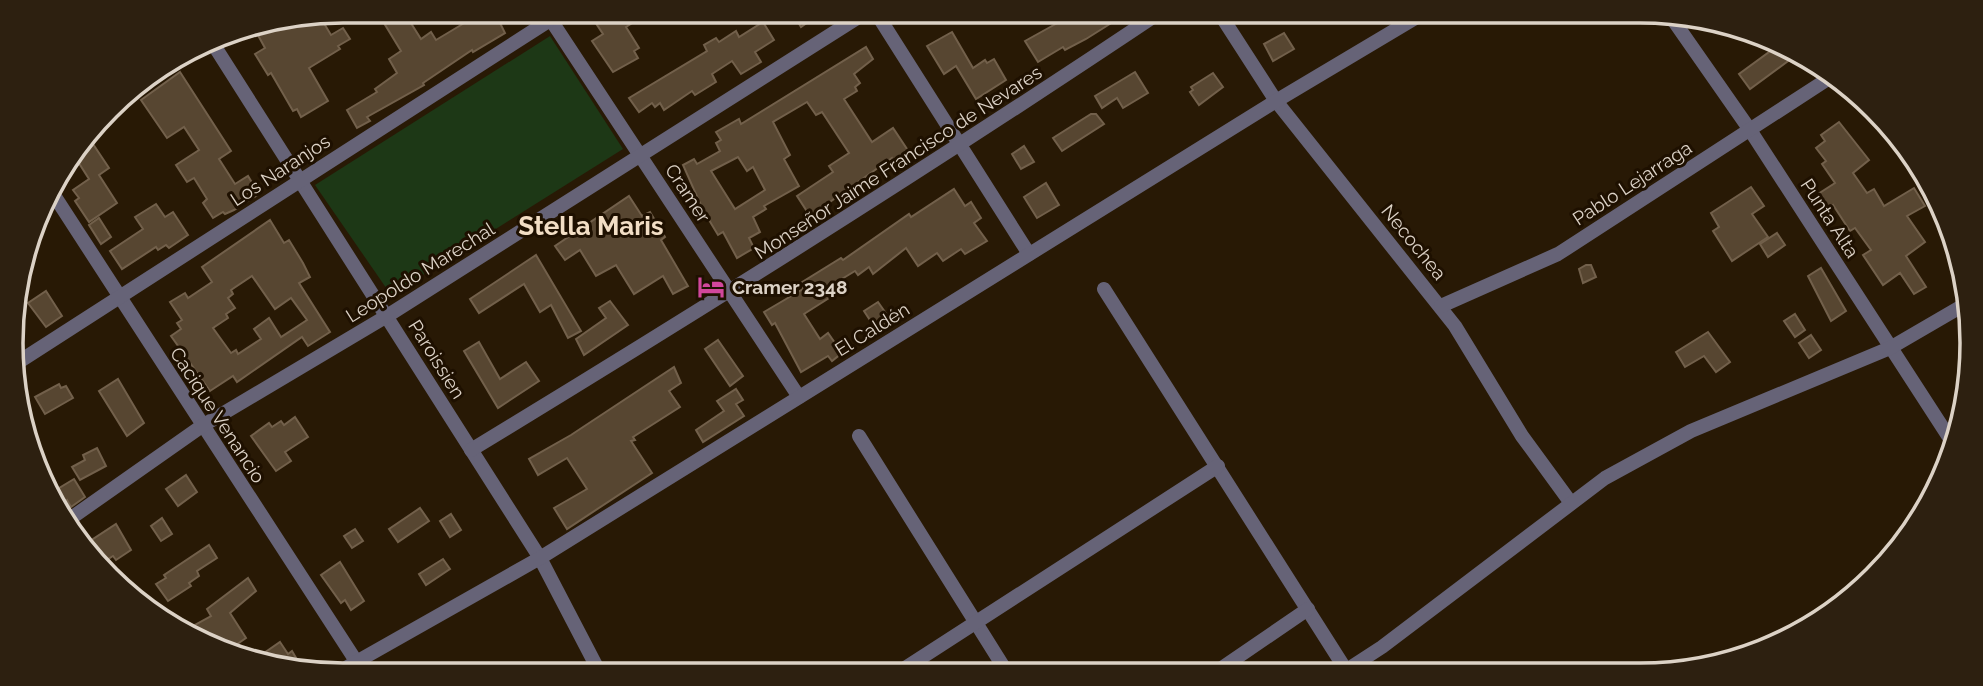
<svg xmlns="http://www.w3.org/2000/svg" width="1983" height="686" font-family="Raleway,sans-serif">
	<style>
		.green { fill: #1d3816 }
		.building { fill: #574631; stroke: #72604b; stroke-width: 2; fill-rule: evenodd }
		.lines { fill: none; stroke-linecap: round; stroke-linejoin: round }
		.street { stroke: #666377; stroke-width: 14 }
		.labels { text-anchor: middle; dominant-baseline: central; stroke-width: 6; stroke-linejoin: round; paint-order: stroke }
		.street-label { font-size: 19px; fill: #dcd2c6; stroke: #1e1000 }
		.poi-label { font-size: 19px; font-weight: bold; fill: #dcd2c6; stroke: #1e1000; text-anchor: start }
		.district-label { font-size: 26px; font-weight: bold; fill: #f2dec5; stroke: #1e1000 }
		.rim { fill: none; stroke: #dcd2c6; stroke-width: 3.5 }
	</style>
	<rect width="100%" height="100%" fill="#281905"/>
	<!-- green -->
	<polygon class="green" points="550,36 623,149 391,295 315,185"/>
	<!-- building -->
	<g class="building">
		<polygon points="472,10 519,10 500,23 505,33 473,52 472,50 423,83 424,85 367,117 370,121 357,128 347,110 377,92 375,89 397,73 389,59 401,51 384,23 404,12 421,39 431,32 436,40 476,16"/>
		<polygon points="587,10 653,10 626,27 639,48 634,51 638,58 613,72 592,41 603,34"/>
		<polygon points="801,10 825,10 801,27 794,15"/>
		<polygon points="1081,10 1132,10 1086,39 1065,50 1063,47 1038,62 1025,41"/>
		<polygon points="319,15 331,35 343,28 350,39 338,46 340,49 309,68 328,101 301,117 297,109 293,111 271,73 268,75 255,54 265,48 254,28"/>
		<polygon points="763,22 774,40 755,52 761,62 741,74 732,61 712,74 716,82 695,95 692,91 664,110 660,103 655,107 652,103 639,112 629,98 707,51 704,45 716,38 719,42 736,31 739,37"/>
		<polygon points="952,32 973,68 985,60 987,63 994,59 1006,80 976,99 956,66 944,74 927,46"/>
		<polygon points="1284,33 1294,49 1273,61 1264,44"/>
		<path d="M866 47 873 59 854 74 860 83 855 87 857 91 844 99 872 142 893 128 909 152 894 162 892 158 810 216 797 196 833 172 829 166 849 153 822 112 816 115 807 102 773 122 790 155 784 159 799 186 764 206 766 209 753 217 760 232 749 238 754 248 737 258 723 232 718 235 703 210 683 165 694 159 697 164 720 151 716 143 721 140 716 132 739 119 741 124ZM738 157 747 171 753 167 765 190 735 209 711 171Z"/>
		<polygon points="1776,47 1795,56 1750,89 1739,74"/>
		<polygon points="180,72 231,151 219,159 235,184 248,176 259,194 234,210 225,214 223,212 213,218 203,203 207,199 194,178 187,182 176,165 199,150 184,127 167,138 141,100"/>
		<polygon points="1135,72 1148,93 1123,108 1117,98 1102,108 1095,96"/>
		<polygon points="1213,73 1223,87 1199,105 1190,92 1193,90 1191,87"/>
		<polygon points="1091,114 1096,114 1104,124 1062,151 1053,138"/>
		<polygon points="1839,122 1869,160 1853,173 1867,193 1874,189 1884,206 1914,188 1925,206 1907,216 1925,242 1906,256 1926,287 1914,294 1900,273 1883,285 1863,255 1871,250 1855,228 1850,231 1833,205 1828,209 1818,194 1835,183 1822,164 1826,161 1816,148 1825,141 1821,135"/>
		<polygon points="89,138 109,168 99,175 117,203 89,222 75,201 79,198 73,190 89,179 75,157"/>
		<polygon points="1024,146 1034,162 1021,169 1012,154"/>
		<polygon points="1046,183 1059,205 1037,218 1024,197"/>
		<polygon points="1751,187 1764,206 1752,214 1768,237 1732,261 1713,231 1719,227 1711,213"/>
		<polygon points="954,189 965,206 971,202 981,218 974,223 987,241 965,254 961,249 943,261 937,253 918,266 906,248 873,274 869,267 858,275 855,271 832,285 837,293 804,314 820,339 828,333 842,353 832,361 828,356 801,372 775,323 772,325 764,312 803,289 799,284 841,258 843,260 909,214 911,217"/>
		<polygon points="629,196 642,216 650,212 665,237 661,240 688,286 673,294 663,276 634,294 616,265 596,276 580,250 565,260 555,246"/>
		<polygon points="156,204 165,217 173,212 188,235 169,248 166,245 158,250 156,247 122,269 110,251 143,229 135,217"/>
		<polygon points="99,218 111,237 101,244 89,225"/>
		<path d="M270 220 284 243 289 240 303 263 310 277 299 283 330 332 308 346 302 337 237 382 233 376 210 391 171 336 181 329 177 323 182 320 170 302 185 293 188 298 212 282 202 267ZM252 276 275 309 291 298 307 320 281 337 269 318 254 329 261 339 238 354 236 350 231 353 213 328 228 318 226 314 235 308 228 298 233 294 231 290Z"/>
		<polygon points="1777,233 1785,245 1768,257 1760,244"/>
		<polygon points="536,255 581,331 568,338 551,305 540,312 524,284 479,313 470,299"/>
		<polygon points="1586,265 1591,265 1596,277 1583,283 1579,269"/>
		<polygon points="1821,268 1846,311 1831,321 1808,276"/>
		<polygon points="46,291 62,316 46,327 28,303"/>
		<polygon points="610,301 628,325 584,355 576,339 606,318 599,308"/>
		<polygon points="878,302 892,322 877,331 864,311"/>
		<polygon points="1795,314 1805,330 1795,337 1784,321"/>
		<polygon points="1708,332 1730,362 1716,372 1704,356 1685,367 1676,352"/>
		<polygon points="1811,335 1821,350 1809,358 1799,343"/>
		<polygon points="718,340 743,376 730,386 705,349"/>
		<polygon points="479,342 500,379 526,362 539,381 498,408 464,351"/>
		<polygon points="674,367 681,383 669,391 680,407 633,437 635,440 631,441 652,473 567,529 554,508 587,489 567,458 538,475 529,459 571,435"/>
		<polygon points="118,379 144,423 127,436 99,391"/>
		<polygon points="59,384 61,388 66,386 73,398 45,414 35,397"/>
		<polygon points="736,389 743,400 736,404 744,416 703,442 696,430 724,411 717,401"/>
		<polygon points="295,417 308,437 285,452 291,461 276,471 251,436 269,423 272,427 281,421 284,425"/>
		<polygon points="97,448 106,466 80,480 72,467 85,460 83,455"/>
		<polygon points="186,475 197,492 178,506 166,489"/>
		<polygon points="74,479 85,497 71,507 67,500 57,506 51,493"/>
		<polygon points="420,508 429,521 398,542 389,529"/>
		<polygon points="451,514 461,530 450,537 440,521"/>
		<polygon points="162,518 172,534 161,541 151,526"/>
		<polygon points="116,524 131,550 116,560 113,556 102,563 84,545"/>
		<polygon points="355,529 363,541 352,548 344,536"/>
		<polygon points="209,545 217,558 197,571 199,576 189,583 191,586 168,601 156,584 166,578 164,575"/>
		<polygon points="443,559 450,569 426,585 419,574"/>
		<polygon points="340,562 364,601 351,610 345,600 341,603 321,575"/>
		<polygon points="248,578 256,591 230,613 246,638 227,651 217,646 208,633 199,638 184,631 211,616 207,609"/>
		<polygon points="280,642 288,654 292,651 299,663 296,665 299,670 251,662"/>
	</g>
	<g class="lines">
		<!-- street -->
		<g class="street">
			<polyline points="545,11 799,397"/>
			<polyline points="875,11 1029,254"/>
			<polyline points="1218,11 1276,101 1455,326 1522,436 1571,503"/>
			<polyline points="1669,14 1750,130 1954,445"/>
			<polyline points="210,39 540,558 601,675"/>
			<polyline points="50,189 356,661"/>
			<polyline points="1104,289 1346,670"/>
			<polyline points="1441,306 1558,254 1834,75"/>
			<polyline points="17,363 564,11"/>
			<polyline points="859,436 1008,674"/>
			<path d="M471 450C705 308 935 163 1162 11"/>
			<polyline points="64,523 202,426 387,316 868,11"/>
			<polyline points="1342,673 1382,647 1605,478 1691,431 1890,348 1969,302"/>
			<polyline points="335,674 540,558 1276,101 1427,11"/>
			<polyline points="896,674 1218,466"/>
			<polyline points="1213,674 1308,609"/>
		</g>
	</g>
	<!-- icons -->
	<defs>
		<g id="hotel-bare" transform="scale(2.1)"><path d="M-6-4.5h1.5V1H6V5H4.5V3h-9V5H-6ZM-4 0a1.8 1.8 0 1 1 3.6 0ZM.5 0V-2.5h3Q6-2.5 6 0Z" fill="#d1479c" stroke="#1e1000" stroke-width="2.5" paint-order="stroke"/></g>
	</defs>
	<g fill-rule="evenodd">
		<use href="#hotel-bare" x="711" y="287"/>
	</g>
	<g class="labels">
		<!-- street labels -->
		<g class="street-label">
			<text transform="translate(898 162) rotate(-33)">Monseñor Jaime Francisco de Nevares</text>
			<text transform="translate(280 170) rotate(-33)">Los Naranjos</text>
			<text transform="translate(1632 183) rotate(-33)">Pablo Lejarraga</text>
			<text transform="translate(688 193) rotate(57)">Cramer</text>
			<text transform="translate(1830 218) rotate(57)">Punta Alta</text>
			<text transform="translate(1414 242) rotate(51)">Necochea</text>
			<text transform="translate(420 272) rotate(-32)">Leopoldo Marechal</text>
			<text transform="translate(872 329) rotate(-32)">El Caldén</text>
			<text transform="translate(437 359) rotate(58)">Paroissien</text>
			<text transform="translate(218 415) rotate(57)">Cacique Venancio</text>
		</g>
		<!-- poi labels -->
		<g class="poi-label">
			<text x="732" y="287">Cramer 2348</text>
		</g>
		<!-- district labels -->
		<g class="district-label">
			<text x="591" y="226">Stella Maris</text>
		</g>
	</g>
	<!-- crop -->
	<path d="M0 0H1983V686H0ZM343 23H1640A320 320 0 0 1 1960 343V343A320 320 0 0 1 1640 663H343A320 320 0 0 1 23 343V343A320 320 0 0 1 343 23Z" fill="#2d2010" fill-rule="evenodd"/>
	<path class="rim" d="M343 23H1640A320 320 0 0 1 1960 343V343A320 320 0 0 1 1640 663H343A320 320 0 0 1 23 343V343A320 320 0 0 1 343 23Z"/>
</svg>
